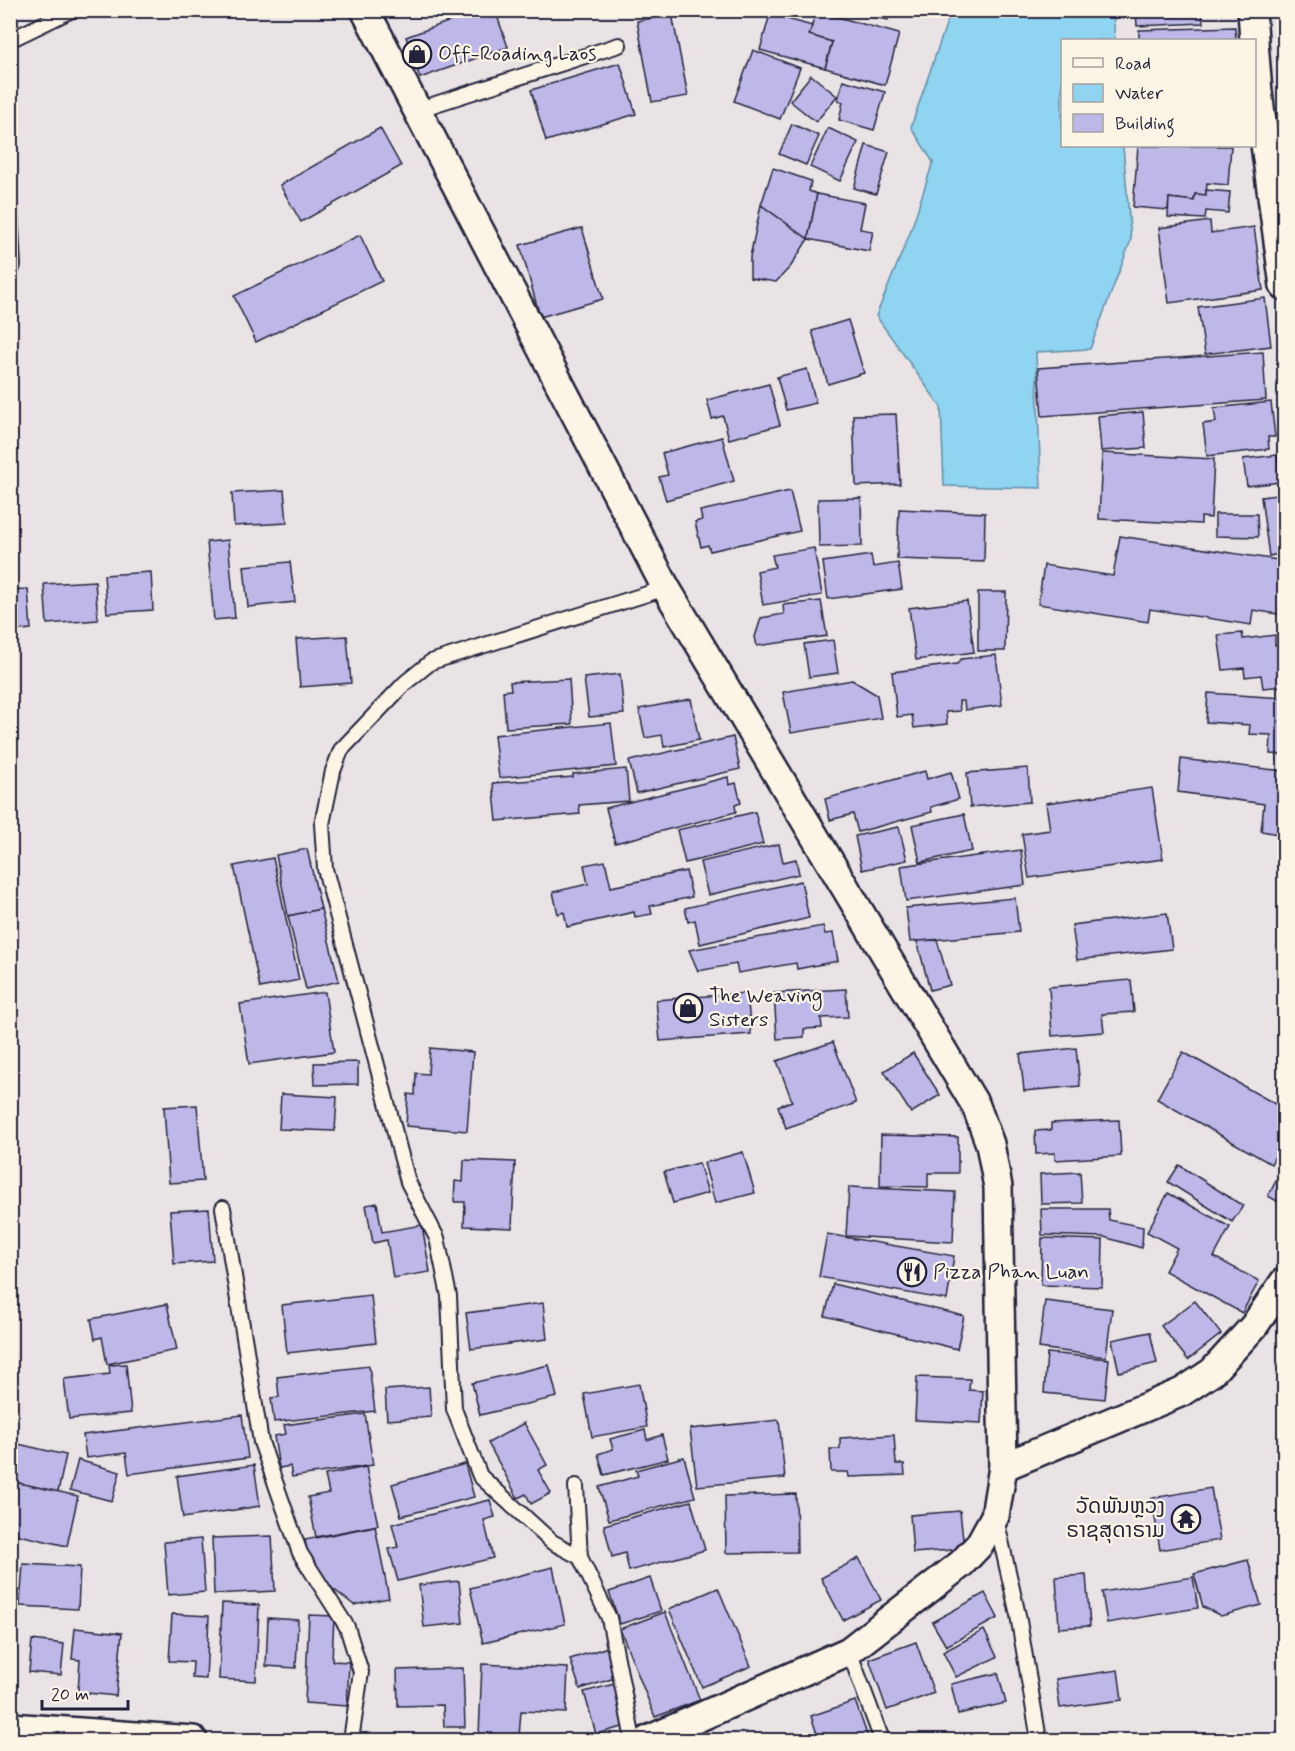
<svg xmlns="http://www.w3.org/2000/svg" width="1295" height="1751" font-family="Mynerve,'Noto Sans Lao',sans-serif">
	<style>
		.water { fill: #8fd4f0; stroke: #638da8; stroke-width: 1.5 }
		.building { fill: #beb8e9; stroke: #22223b; stroke-width: 1.5 }
		.lines { fill: none; stroke-linecap: round; stroke-linejoin: round }
		.lane-casing { stroke: #22223b; stroke-width: 18 }
		.street-casing { stroke: #22223b; stroke-width: 32 }
		.lane { stroke: #fcf5e5; stroke-width: 14 }
		.street { stroke: #fcf5e5; stroke-width: 27 }
		.labels { text-anchor: middle; dominant-baseline: central; stroke-width: 4.5; stroke-linejoin: round; paint-order: stroke }
		.poi-label { font-size: 21px; fill: #22223b; stroke: #fcf5e5; text-anchor: start }
	</style>
	<rect width="100%" height="100%" fill="#e9e3e6"/>
	<filter id="ink" filterUnits="userSpaceOnUse"><feTurbulence type="fractalNoise" baseFrequency=".0167" numOctaves="2"/><feDisplacementMap in="SourceGraphic" scale="12" xChannelSelector="R" yChannelSelector="G"/><feConvolveMatrix kernelMatrix="1 2 1 2 8 2 1 2 1" color-interpolation-filters="sRGB"/></filter>
	<g filter="url(#ink)">
		<!-- water -->
		<polygon class="water" points="951,10 1113,11 1115,40 1062,40 1062,146 1123,146 1131,240 1090,349 1036,352 1041,488 944,486 941,407 876,316 910,233 933,162 911,127"/>
		<!-- building -->
		<g class="building">
			<polygon points="481,10 495,10 508,47 420,78 406,37"/>
			<polygon points="510,10 529,10 512,16"/>
			<polygon points="834,10 890,10 888,20"/>
			<polygon points="1136,10 1202,10 1203,23 1137,26"/>
			<polygon points="816,11 899,34 885,85 825,68 832,42 809,35"/>
			<polygon points="672,14 688,96 652,102 637,21"/>
			<polygon points="770,14 812,26 809,35 832,42 825,68 760,50"/>
			<polygon points="1235,27 1236,40 1139,40 1139,30"/>
			<polygon points="753,50 800,68 780,119 734,101"/>
			<polygon points="620,63 636,114 546,141 531,90"/>
			<polygon points="811,75 837,96 816,122 790,101"/>
			<polygon points="843,80 885,92 874,130 839,120 843,102 838,100"/>
			<polygon points="792,124 819,136 806,165 779,154"/>
			<polygon points="380,128 401,166 301,222 280,185"/>
			<polygon points="828,128 858,142 840,181 810,167"/>
			<polygon points="866,145 889,152 876,194 854,188"/>
			<polygon points="1138,146 1231,146 1228,185 1207,183 1206,195 1195,194 1194,201 1169,198 1168,210 1133,207"/>
			<polygon points="773,168 811,181 809,191 817,194 808,239 761,205"/>
			<polygon points="1206,190 1230,192 1228,213 1206,211 1205,219 1168,217 1169,198 1194,201 1195,194 1206,195"/>
			<polygon points="817,194 865,203 860,229 873,231 869,251 808,239"/>
			<polygon points="761,205 808,239 791,266 776,282 750,278 750,257"/>
			<polygon points="1210,221 1211,233 1254,227 1263,290 1169,303 1159,228"/>
			<polygon points="582,228 603,299 540,317 520,245"/>
			<polygon points="360,235 382,281 256,342 234,296"/>
			<polygon points="1265,298 1271,346 1205,354 1198,307"/>
			<polygon points="848,320 864,373 828,384 812,331"/>
			<polygon points="1263,352 1266,400 1042,416 1038,368"/>
			<polygon points="807,369 816,403 786,410 777,377"/>
			<polygon points="769,384 780,425 729,439 723,416 712,419 707,400"/>
			<polygon points="1271,402 1275,437 1268,437 1269,449 1207,456 1203,424 1216,422 1214,408"/>
			<polygon points="1143,412 1146,448 1101,451 1098,416"/>
			<polygon points="896,414 900,484 856,486 853,415"/>
			<polygon points="722,437 734,481 666,500 659,477 668,475 662,453"/>
			<polygon points="1102,453 1214,459 1211,518 1201,517 1201,524 1099,519"/>
			<polygon points="1277,455 1280,482 1247,486 1243,459"/>
			<polygon points="284,490 287,523 234,526 232,493"/>
			<polygon points="790,491 800,531 710,551 708,545 701,547 695,522 702,520 700,511"/>
			<polygon points="1284,494 1284,553 1269,556 1261,497"/>
			<polygon points="861,498 862,546 819,547 818,499"/>
			<polygon points="899,509 985,513 984,562 897,559"/>
			<polygon points="1215,514 1257,514 1258,537 1215,536"/>
			<polygon points="1120,536 1284,561 1284,615 1253,610 1251,625 1150,609 1148,622 1038,604 1044,565 1113,576"/>
			<polygon points="228,540 235,618 214,620 207,542"/>
			<polygon points="814,548 822,595 763,605 757,571 775,567 772,555"/>
			<polygon points="871,555 873,567 898,563 902,589 828,599 823,562"/>
			<polygon points="290,562 295,602 248,607 244,566"/>
			<polygon points="151,572 153,610 107,613 104,575"/>
			<polygon points="95,581 98,620 47,624 44,584"/>
			<polygon points="28,589 31,629 10,631 10,590"/>
			<polygon points="978,592 1006,592 1005,651 978,651"/>
			<polygon points="821,601 827,636 757,646 755,637 761,618 784,614 783,605"/>
			<polygon points="967,601 974,652 916,660 909,608"/>
			<polygon points="1242,633 1243,639 1275,635 1275,645 1284,644 1284,686 1263,688 1261,675 1245,677 1244,668 1223,670 1218,635"/>
			<polygon points="347,636 351,683 300,687 296,639"/>
			<polygon points="833,640 838,673 809,677 804,644"/>
			<polygon points="996,655 1002,705 965,710 964,701 959,701 960,711 946,712 947,724 914,728 912,715 897,717 892,672 957,664 961,659"/>
			<polygon points="620,674 624,714 589,717 584,678"/>
			<polygon points="569,679 572,724 506,728 503,691 511,690 510,682"/>
			<polygon points="852,680 877,695 881,718 791,733 783,692"/>
			<polygon points="1208,693 1284,698 1284,755 1270,754 1271,735 1249,734 1250,725 1206,722"/>
			<polygon points="691,699 699,740 664,747 662,735 645,738 639,709"/>
			<polygon points="611,723 616,766 499,778 494,735"/>
			<polygon points="733,737 740,769 637,793 629,761"/>
			<polygon points="1181,759 1284,771 1284,835 1261,831 1264,804 1178,792"/>
			<polygon points="1028,768 1030,802 970,807 967,773"/>
			<polygon points="626,769 629,801 579,805 580,814 497,821 493,783 573,777 573,774"/>
			<polygon points="925,771 927,779 951,772 959,799 931,807 932,812 858,832 853,814 830,820 825,799"/>
			<polygon points="728,777 729,785 736,783 741,803 735,805 736,812 615,843 606,808"/>
			<polygon points="1152,788 1163,859 1029,878 1022,834 1050,830 1046,803"/>
			<polygon points="755,812 763,844 685,863 677,830"/>
			<polygon points="964,814 972,851 920,862 912,825"/>
			<polygon points="899,827 907,860 862,870 855,836"/>
			<polygon points="779,844 783,862 796,859 799,874 708,895 700,862"/>
			<polygon points="307,849 321,909 288,916 276,855"/>
			<polygon points="1021,850 1025,885 906,901 901,866"/>
			<polygon points="273,858 299,980 260,988 234,866"/>
			<polygon points="605,861 611,887 686,871 692,897 650,906 652,914 635,917 634,912 567,927 564,912 558,914 553,892 588,884 584,865"/>
			<polygon points="801,881 809,918 700,944 695,920 688,922 685,908"/>
			<polygon points="1015,898 1019,932 910,942 906,908"/>
			<polygon points="321,909 339,981 306,989 288,916"/>
			<polygon points="1167,913 1172,949 1077,960 1072,925"/>
			<polygon points="823,926 825,934 833,933 838,961 797,969 796,963 738,973 736,964 698,971 689,950"/>
			<polygon points="937,940 950,985 930,990 917,941"/>
			<polygon points="1131,980 1134,1012 1102,1014 1104,1032 1052,1036 1049,987"/>
			<polygon points="846,989 848,1017 821,1018 822,1028 804,1029 804,1037 777,1039 774,993"/>
			<polygon points="325,992 334,1052 249,1064 240,1004"/>
			<polygon points="747,993 751,1034 660,1041 656,1000"/>
			<polygon points="833,1042 856,1103 786,1128 778,1106 792,1101 777,1061"/>
			<polygon points="430,1048 473,1052 467,1131 406,1126 408,1094 415,1095 416,1073 428,1074"/>
			<polygon points="1076,1048 1080,1086 1024,1091 1020,1054"/>
			<polygon points="1183,1052 1284,1109 1284,1139 1271,1164 1157,1099"/>
			<polygon points="913,1053 940,1095 911,1113 884,1071"/>
			<polygon points="358,1062 358,1084 315,1085 314,1063"/>
			<polygon points="281,1094 337,1097 335,1131 279,1129"/>
			<polygon points="197,1105 203,1181 169,1183 164,1107"/>
			<polygon points="1119,1120 1121,1156 1055,1160 1055,1153 1036,1154 1035,1131 1051,1130 1051,1123"/>
			<polygon points="881,1135 958,1137 958,1173 928,1173 928,1187 880,1186"/>
			<polygon points="743,1152 755,1193 715,1203 704,1163"/>
			<polygon points="464,1160 515,1162 512,1228 464,1226 465,1202 454,1202 455,1181 463,1182"/>
			<polygon points="699,1163 708,1193 673,1203 664,1172"/>
			<polygon points="1179,1165 1243,1206 1232,1222 1168,1182"/>
			<polygon points="1284,1166 1284,1205 1268,1196"/>
			<polygon points="1080,1172 1082,1203 1041,1204 1040,1174"/>
			<polygon points="849,1187 955,1192 953,1242 846,1236"/>
			<polygon points="1168,1193 1230,1227 1214,1257 1259,1281 1242,1313 1165,1271 1177,1248 1147,1232"/>
			<polygon points="377,1203 382,1232 422,1225 430,1272 393,1278 387,1240 373,1243 366,1205"/>
			<polygon points="209,1209 213,1261 174,1264 170,1211"/>
			<polygon points="1041,1209 1108,1209 1109,1220 1143,1227 1142,1248 1104,1237 1042,1235"/>
			<polygon points="827,1234 954,1256 947,1300 819,1277"/>
			<polygon points="1042,1238 1103,1240 1102,1287 1041,1285"/>
			<polygon points="833,1284 964,1316 957,1349 825,1316"/>
			<polygon points="371,1295 376,1343 287,1353 282,1305"/>
			<polygon points="1045,1301 1112,1309 1106,1357 1039,1348"/>
			<polygon points="1195,1301 1221,1334 1188,1360 1161,1326"/>
			<polygon points="543,1303 547,1339 471,1349 466,1313"/>
			<polygon points="167,1304 177,1350 107,1364 102,1337 95,1339 91,1319"/>
			<polygon points="1150,1332 1157,1363 1119,1372 1112,1340"/>
			<polygon points="1047,1353 1109,1359 1105,1399 1044,1393"/>
			<polygon points="126,1364 131,1413 69,1419 64,1379 110,1374 109,1365"/>
			<polygon points="549,1365 557,1397 480,1415 472,1383"/>
			<polygon points="369,1366 375,1411 274,1422 271,1398 279,1397 277,1377"/>
			<polygon points="917,1377 970,1379 969,1390 983,1391 981,1423 915,1420"/>
			<polygon points="639,1384 647,1427 592,1437 584,1394"/>
			<polygon points="429,1387 431,1417 387,1420 385,1390"/>
			<polygon points="365,1414 373,1465 292,1477 290,1466 279,1468 274,1436 286,1434 284,1425"/>
			<polygon points="242,1415 248,1458 129,1474 126,1453 86,1458 83,1435"/>
			<polygon points="779,1420 785,1478 697,1486 690,1429"/>
			<polygon points="524,1423 547,1465 538,1470 551,1493 531,1504 526,1494 518,1498 488,1443"/>
			<polygon points="645,1430 647,1440 662,1435 668,1459 604,1475 598,1454 613,1449 610,1439"/>
			<polygon points="894,1435 896,1464 904,1464 905,1475 849,1477 848,1472 831,1472 830,1449 840,1449 840,1438"/>
			<polygon points="14,1443 66,1455 58,1492 10,1481 10,1461"/>
			<polygon points="684,1457 695,1497 609,1520 599,1487 638,1476 636,1470"/>
			<polygon points="78,1460 120,1472 112,1501 70,1490"/>
			<polygon points="465,1464 474,1497 401,1516 392,1484"/>
			<polygon points="254,1465 260,1506 183,1518 177,1476"/>
			<polygon points="366,1467 378,1525 316,1537 308,1497 329,1493 325,1475"/>
			<polygon points="10,1481 78,1496 67,1546 10,1533"/>
			<polygon points="1211,1488 1220,1540 1160,1550 1152,1498"/>
			<polygon points="796,1494 797,1552 726,1553 725,1496"/>
			<polygon points="490,1500 495,1517 484,1520 493,1558 398,1581 389,1549 398,1547 392,1524"/>
			<polygon points="691,1501 705,1550 629,1571 625,1553 612,1557 604,1525"/>
			<polygon points="960,1511 964,1549 913,1553 910,1515"/>
			<polygon points="375,1526 389,1598 354,1605 320,1579 309,1562 305,1540"/>
			<polygon points="272,1536 275,1591 214,1594 212,1538"/>
			<polygon points="201,1539 205,1592 168,1595 164,1542"/>
			<polygon points="859,1558 881,1600 843,1620 821,1578"/>
			<polygon points="1248,1560 1261,1605 1221,1616 1203,1607 1194,1574"/>
			<polygon points="23,1564 80,1567 78,1609 20,1606"/>
			<polygon points="553,1567 565,1624 483,1643 470,1588"/>
			<polygon points="1086,1575 1090,1626 1059,1628 1056,1577"/>
			<polygon points="1193,1577 1198,1608 1107,1623 1102,1592"/>
			<polygon points="650,1578 661,1611 620,1624 609,1592"/>
			<polygon points="459,1581 463,1623 424,1627 419,1585"/>
			<polygon points="718,1588 751,1666 702,1687 669,1609"/>
			<polygon points="985,1593 998,1618 946,1646 932,1622"/>
			<polygon points="222,1603 259,1605 256,1681 219,1679"/>
			<polygon points="665,1612 700,1700 655,1717 620,1629"/>
			<polygon points="172,1614 209,1616 206,1679 192,1678 193,1662 169,1661"/>
			<polygon points="309,1615 334,1616 332,1661 349,1662 347,1706 305,1703"/>
			<polygon points="268,1618 298,1620 296,1668 266,1666"/>
			<polygon points="75,1628 122,1633 116,1696 78,1692 80,1660 72,1659"/>
			<polygon points="984,1630 997,1657 956,1677 943,1652"/>
			<polygon points="32,1640 64,1644 61,1675 29,1672"/>
			<polygon points="916,1642 934,1693 887,1710 869,1659"/>
			<polygon points="608,1647 618,1677 580,1689 570,1659"/>
			<polygon points="482,1664 568,1668 566,1713 521,1711 519,1737 479,1735"/>
			<polygon points="463,1668 465,1727 444,1727 443,1705 398,1706 397,1670"/>
			<polygon points="1118,1670 1122,1700 1060,1708 1056,1679"/>
			<polygon points="998,1673 1006,1703 958,1714 951,1684"/>
			<polygon points="618,1683 630,1725 596,1734 584,1692"/>
			<polygon points="855,1701 869,1740 819,1740 811,1716"/>
		</g>
		<g class="lines">
			<!-- lane casing -->
			<g class="lane-casing">
				<g id="lane">
					<polyline points="10,40 72,10"/>
					<polyline points="417,110 619,45"/>
					<polyline points="10,209 13,265 10,274"/>
					<polyline points="223,1208 261,1442 300,1553 347,1627 361,1672 351,1740"/>
					<polyline points="576,1486 580,1557 552,1542 480,1476 454,1409 449,1296 437,1238 408,1182 325,869 322,824 333,771 341,750 405,683 431,662 666,588"/>
					<polyline points="996,1519 1018,1615 1039,1740"/>
					<polyline points="580,1557 609,1618 633,1740"/>
					<polyline points="849,1651 882,1740"/>
				</g>
			</g>
			<!-- street casing -->
			<g class="street-casing">
				<g id="street">
					<polyline points="365,10 666,588 976,1106 990,1144 998,1187 1003,1467 995,1516 979,1545 961,1564 849,1651 648,1740"/>
					<polyline points="1252,10 1254,40"/>
					<polyline points="1254,42 1258,92 1284,286"/>
					<polyline points="1003,1467 1182,1392 1212,1372 1254,1326 1284,1282"/>
					<polyline points="10,1727 193,1740"/>
				</g>
			</g>
			<!-- lane -->
			<use href="#lane" class="lane"/>
			<!-- street -->
			<use href="#street" class="street"/>
		</g>
	</g>
	<!-- icons -->
	<defs>
		<g id="shop-ring" transform="scale(1.5)"><circle r="9.5" fill="#fcf5e5" stroke="#22223b" stroke-width="1.5"/><path d="M-5-2.5h2.3a2.7 3.5 0 0 1 5.4 0H5L5.5 6h-11ZM-1.5-2.5h3a1.5 2.3 0 0 0-3 0Z" fill="#22223b"/></g>
		<g id="restaurant-ring" transform="scale(1.5)"><circle r="9.5" fill="#fcf5e5" stroke="#22223b" stroke-width="1.5"/><path d="M-5-6h1v4h1v-4h1v4h1v-4h1v5L-1.5 .5V6h-2V.5L-5-1ZM5-6V6H3V1.5H1.5Q1.5-4 5-6Z" fill="#22223b"/></g>
		<g id="temple-ring" transform="scale(1.5)"><circle r="9.5" fill="#fcf5e5" stroke="#22223b" stroke-width="1.5"/><path d="M0-6L5-2H3V0L6.5 2.5H4V6H1.5V3h-3V6H-4V2.5H-6.5L-3 0V-2H-5Z" fill="#22223b"/></g>
	</defs>
	<g fill-rule="evenodd">
		<use href="#shop-ring" x="417" y="54"/>
		<use href="#shop-ring" x="688" y="1008"/>
		<use href="#restaurant-ring" x="912" y="1272"/>
		<use href="#temple-ring" x="1186" y="1519"/>
	</g>
	<g class="labels">
		<!-- poi labels -->
		<g class="poi-label">
			<text x="438" y="54">Off-Roading Laos</text>
			<text x="709" y="996">The Weaving<tspan x="709" dy="24">Sisters</tspan></text>
			<text x="933" y="1272">Pizza Phan Luan</text>
			<text x="1165" y="1507" text-anchor="end">ວັດພັນຫຼວງ<tspan x="1165" dy="24">ຣາຊສຸດາຣາມ</tspan></text>
		</g>
	</g>
	<!-- margin -->
	<rect width="1295" height="1751" fill="none" stroke="#fcf5e5" stroke-width="36"/>
	<rect x="18" y="18" width="1259" height="1715" fill="none" stroke="#22223b" stroke-width="2" filter="url(#ink)"/>
	<!-- legend -->
	<rect x="1061" y="39" width="195" height="108" fill="#fcf5e5" stroke="#a5a1a1" stroke-width="1.5"/>
	<rect x="1073" y="58" width="30" height="9" fill="#fcf5e5" stroke="#a5a1a1" stroke-width="1.5"/>
	<text x="1115" y="69" font-size="18" fill="#22223b">Road</text>
	<rect x="1073" y="84" width="30" height="18" fill="#8fd4f0" stroke="#a5a1a1" stroke-width="1.5"/>
	<text x="1115" y="99" font-size="18" fill="#22223b">Water</text>
	<rect x="1073" y="114" width="30" height="18" fill="#beb8e9" stroke="#a5a1a1" stroke-width="1.5"/>
	<text x="1115" y="129" font-size="18" fill="#22223b">Building</text>
	<!-- scale -->
	<path d="M42 1700v9h86v-9" fill="none" stroke="#22223b" stroke-width="3"/>
	<text x="51" y="1700" font-size="18" fill="#22223b" stroke="#fcf5e5" stroke-width="4.5" paint-order="stroke">20 m</text>
</svg>
